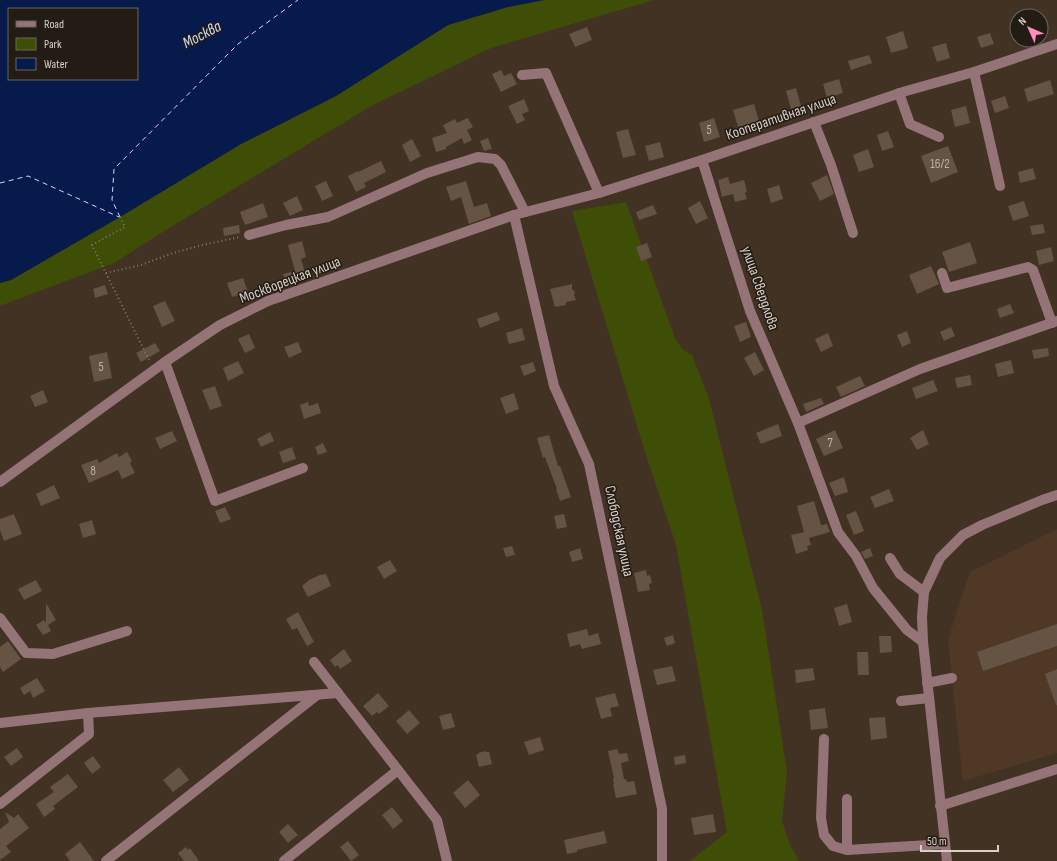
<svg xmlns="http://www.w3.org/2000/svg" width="1057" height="861" font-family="'Sofia Sans Condensed',sans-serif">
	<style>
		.built { fill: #4f3926 }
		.green { fill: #3f4e07 }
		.water { fill: #061a4b; fill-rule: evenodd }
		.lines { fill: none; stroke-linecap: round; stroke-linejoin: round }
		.ferry { stroke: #cbdcfe; stroke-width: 1; stroke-dasharray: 5 4; stroke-linecap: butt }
		.building { fill: #655344 }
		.path { stroke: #84766a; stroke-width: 2; stroke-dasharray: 1 3; stroke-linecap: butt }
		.minor { stroke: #957477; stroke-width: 10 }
		.labels { text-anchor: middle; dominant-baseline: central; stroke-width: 3; stroke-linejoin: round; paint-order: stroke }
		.number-label { font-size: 13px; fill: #bdb0a6 }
		.street-label { font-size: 15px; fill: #dacfc6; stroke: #231c15 }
		.water-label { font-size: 16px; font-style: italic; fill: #cbdcfe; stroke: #231c15 }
	</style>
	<rect width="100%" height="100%" fill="#423223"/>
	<!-- built -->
	<polygon class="built" points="1057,529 1057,753 963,781 948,640 970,572"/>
	<!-- green -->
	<g class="green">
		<polygon points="544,0 654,0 491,48 373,105 174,225 114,263 0,306 0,283 11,280 120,217 241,144 336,96 448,25 508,7"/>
		<polygon points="626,202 675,338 682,349 692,355 709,399 762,610 787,772 782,821 790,845 799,861 690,861 727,832 676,545 645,452 572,211"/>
	</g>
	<!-- water -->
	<path class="water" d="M0 0H544L508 7 448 25 336 96 241 144 120 217 11 280 0 283ZM9 9H137V79H9Z"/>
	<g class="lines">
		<!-- ferry -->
		<g class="ferry">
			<polyline points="0,183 28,176 119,217"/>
			<polyline points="120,217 112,200 114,169 238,44 298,0"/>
		</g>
	</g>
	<!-- building -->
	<g class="building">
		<polygon points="587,27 592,40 575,47 569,34"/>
		<polygon points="903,31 908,48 891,53 886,37"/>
		<polygon points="990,33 994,44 981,48 977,37"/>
		<polygon points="946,43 950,58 937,62 932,47"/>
		<polygon points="869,55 872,63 851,70 848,61"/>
		<polygon points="501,70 504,76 511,73 517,84 501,92 492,74"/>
		<polygon points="839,79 843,93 827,98 823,84"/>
		<polygon points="1050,80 1054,94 1028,102 1024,89"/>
		<polygon points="796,88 801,106 791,109 786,91"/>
		<polygon points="1005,96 1009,108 995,113 991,101"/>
		<polygon points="524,99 529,111 522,114 525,120 517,124 508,106"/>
		<polygon points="754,104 759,121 738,127 733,110"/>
		<polygon points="966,106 970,123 955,127 951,110"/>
		<polygon points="468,118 473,127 467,130 472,140 464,144 462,138 446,147 446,149 436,152 432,138 447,133 443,125 455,119 457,123"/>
		<polygon points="714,118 720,137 704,142 699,123"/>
		<polygon points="628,129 636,155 623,158 616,132"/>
		<polygon points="888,131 894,147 882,151 877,135"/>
		<polygon points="488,138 492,149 484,151 480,141"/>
		<polygon points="412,139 421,156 410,162 402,145"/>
		<polygon points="660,142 664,157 649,161 645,146"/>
		<polygon points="948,146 958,172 931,183 921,156"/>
		<polygon points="868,149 874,167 859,172 853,155"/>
		<polygon points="381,161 386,172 364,183 366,187 356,192 348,176 358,171 358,172"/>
		<polygon points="1033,168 1036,179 1020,183 1018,172"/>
		<polygon points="827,175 834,194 820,201 811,183"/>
		<polygon points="728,177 730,184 744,180 747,192 745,193 747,199 735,202 733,194 722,197 718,180"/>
		<polygon points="326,181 333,196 322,201 315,186"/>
		<polygon points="466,181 474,207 487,203 491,216 469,224 461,197 451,201 446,187"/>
		<polygon points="779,185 783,199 771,203 767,189"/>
		<polygon points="297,196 303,210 290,216 283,203"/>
		<polygon points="700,201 708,218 696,224 688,208"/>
		<polygon points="1024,201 1029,216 1013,221 1008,206"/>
		<polygon points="263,203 268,217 245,225 240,212"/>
		<polygon points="653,205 657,214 639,220 636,212"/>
		<polygon points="1043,224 1045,233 1032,235 1030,226"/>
		<polygon points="239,225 240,233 224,236 223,228"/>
		<polygon points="302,241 306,257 301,259 307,279 286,285 283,274 295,271 288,245"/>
		<polygon points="970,242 977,263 949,272 942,252"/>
		<polygon points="647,243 652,257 641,261 636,247"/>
		<polygon points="1051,247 1054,261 1039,265 1036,251"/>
		<polygon points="931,266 939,284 917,294 909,275"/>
		<polygon points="243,278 248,292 232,297 227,283"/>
		<polygon points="572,284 572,289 575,292 574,295 576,300 566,302 566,305 555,307 550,289"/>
		<polygon points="105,285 108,294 95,298 93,289"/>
		<polygon points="165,301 175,321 162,327 153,306"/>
		<polygon points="1010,304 1014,313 1000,318 997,309"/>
		<polygon points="497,312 500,320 480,328 477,319"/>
		<polygon points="746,322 751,337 740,342 734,326"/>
		<polygon points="951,327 955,336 944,341 940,332"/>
		<polygon points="522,328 525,340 509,344 506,333"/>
		<polygon points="907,331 911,343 902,347 897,335"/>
		<polygon points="828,333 833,346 821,352 815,339"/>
		<polygon points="249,334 255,348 245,353 238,339"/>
		<polygon points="298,342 302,352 289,358 284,347"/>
		<polygon points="155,343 160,351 141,362 136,353"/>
		<polygon points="1048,348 1049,356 1034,359 1032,350"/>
		<polygon points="107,352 112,378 94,382 89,356"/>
		<polygon points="755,352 764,370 754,376 744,358"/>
		<polygon points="1011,360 1014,373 998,377 995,364"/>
		<polygon points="238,361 244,373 228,381 223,368"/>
		<polygon points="533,362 536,371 524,376 520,366"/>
		<polygon points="970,375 972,385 957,388 955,378"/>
		<polygon points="860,376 865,386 841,397 836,387"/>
		<polygon points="933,380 938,391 916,399 912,388"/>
		<polygon points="215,386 222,406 210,410 202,390"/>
		<polygon points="43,390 48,402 35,407 30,396"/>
		<polygon points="514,393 519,409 506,414 500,398"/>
		<polygon points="821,398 824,404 806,412 803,404"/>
		<polygon points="308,402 309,406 318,403 321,413 304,419 300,405"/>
		<polygon points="778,424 782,436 761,444 756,433"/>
		<polygon points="835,430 843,448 824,456 816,439"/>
		<polygon points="923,430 929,444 917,450 910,438"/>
		<polygon points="172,431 177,441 160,449 155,438"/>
		<polygon points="270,432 274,441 261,447 257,439"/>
		<polygon points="549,435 558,466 560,466 571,497 560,501 556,489 557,489 545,457 543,458 537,438"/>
		<polygon points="323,443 327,452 318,455 315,447"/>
		<polygon points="292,447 296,459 283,463 279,452"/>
		<polygon points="127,452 132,461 130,463 135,473 122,479 118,470 89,483 81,465 97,459 99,463 117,453 119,457"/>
		<polygon points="844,477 848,492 835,496 829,483"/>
		<polygon points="54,485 60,498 41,506 36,494"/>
		<polygon points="889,489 894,501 875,508 870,497"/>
		<polygon points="814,501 821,525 827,524 830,532 809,538 811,545 807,546 808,550 796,554 791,535 804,532 797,506"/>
		<polygon points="225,507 231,519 220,523 215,511"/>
		<polygon points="856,511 864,531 854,535 846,515"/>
		<polygon points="14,514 22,534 4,541 0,530 0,519"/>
		<polygon points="564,514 567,527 557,529 554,516"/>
		<polygon points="92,520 96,534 83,538 79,524"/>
		<polygon points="512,546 515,555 506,557 503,548"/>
		<polygon points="580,548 583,559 572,562 569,552"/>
		<polygon points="870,548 873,556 865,559 861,552"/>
		<polygon points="390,560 397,571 384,579 377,567"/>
		<polygon points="646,570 647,576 650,575 652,583 649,584 650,590 638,592 634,573"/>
		<polygon points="326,574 331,586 308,597 302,586 309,580 320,575"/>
		<polygon points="36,580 42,591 24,600 18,589"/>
		<polygon points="46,603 56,620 48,625 51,631 43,635 36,625 44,620 46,623"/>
		<polygon points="847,604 852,622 839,626 834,608"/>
		<polygon points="298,612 314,642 307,646 297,628 292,630 286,619"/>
		<polygon points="1057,624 1057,646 983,671 977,652"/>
		<polygon points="587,629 589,636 598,633 601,644 582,649 580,644 570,647 567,634"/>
		<polygon points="673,635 675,643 667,646 664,638"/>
		<polygon points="879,636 891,636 892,652 880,653"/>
		<polygon points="8,641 21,659 3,672 0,667 0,647"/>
		<polygon points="344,649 352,661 340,669 338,665 335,667 330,660"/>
		<polygon points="857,652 868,652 869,675 858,675"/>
		<polygon points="672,666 676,681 657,685 653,670"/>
		<polygon points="813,668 815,680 796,683 795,670"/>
		<polygon points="1057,669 1057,705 1056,705 1045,674"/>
		<polygon points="37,678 45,691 33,698 30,691 24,695 20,688"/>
		<polygon points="378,693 389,706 379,714 377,712 372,716 363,706"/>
		<polygon points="615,693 619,706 610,708 612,716 601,719 595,698"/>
		<polygon points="825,708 828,728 811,730 809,710"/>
		<polygon points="409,710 420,723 407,734 396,721"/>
		<polygon points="451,713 455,727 443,730 439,716"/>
		<polygon points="885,717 887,738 871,740 869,718"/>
		<polygon points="540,737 544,750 529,755 524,742"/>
		<polygon points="17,748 23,757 11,766 4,757"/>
		<polygon points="617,749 619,754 627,753 629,761 621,763 624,779 626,779 627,782 634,781 637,794 616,798 613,784 614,784 613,779 614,778 608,751"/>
		<polygon points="486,751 486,752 489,752 492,764 479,767 476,755 479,754 478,753"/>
		<polygon points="685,755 686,763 675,765 674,757"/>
		<polygon points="93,756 101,767 92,774 84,763"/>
		<polygon points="179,767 189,780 173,792 163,780"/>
		<polygon points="68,774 78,787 53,806 55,809 44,817 36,804 54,792 50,787"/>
		<polygon points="468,780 480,795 465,808 453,793"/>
		<polygon points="392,807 403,821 393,829 382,815"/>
		<polygon points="5,812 14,818 18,814 29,828 6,846 11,852 0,860 0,829 9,822"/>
		<polygon points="713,814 716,832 694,835 691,818"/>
		<polygon points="288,824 298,835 288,843 279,832"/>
		<polygon points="604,831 607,843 577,850 577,852 567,854 564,840"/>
		<polygon points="348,841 359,855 351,861 340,847"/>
		<polygon points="80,842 94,861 70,861 65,854"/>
		<polygon points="186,847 188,850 190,848 199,861 184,861 178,853"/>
	</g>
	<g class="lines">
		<!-- path -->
		<g class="path">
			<polyline points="120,217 125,227 92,245 150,362"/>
			<polyline points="106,273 141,265 173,253 202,245 240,237"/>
		</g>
		<!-- minor -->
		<g class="minor">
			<polyline points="974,72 1000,186"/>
			<polyline points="522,75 546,73 599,193"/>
			<polyline points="899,93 910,124 939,137"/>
			<polyline points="814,122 831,165 853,233"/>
			<polyline points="702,160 750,311 798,423 838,532 856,556 873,588 907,630 923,642"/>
			<polyline points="514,215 554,386 589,464 662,809 662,861"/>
			<polyline points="249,235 286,225 328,217 427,173 478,157 495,159 501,165 525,212"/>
			<polyline points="942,273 947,288 1028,267 1033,270 1052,323"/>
			<polyline points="165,362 215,501 303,468"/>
			<polyline points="798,423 920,369 1057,321"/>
			<polyline points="0,482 165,362 220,325 268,301 514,215 599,193 702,160 906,91 974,72 1057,44"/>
			<polyline points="890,558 900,574 924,592"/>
			<polyline points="0,618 26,653 53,654 127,631"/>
			<polyline points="927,683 952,678"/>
			<polyline points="901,701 929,698"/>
			<polyline points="88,713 338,693 314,662"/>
			<polyline points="0,723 88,713 89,734 0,804"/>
			<polyline points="824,739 821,818 824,835 833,846 847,850 945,844"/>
			<polyline points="398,770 437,820 447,861"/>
			<polyline points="940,806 1057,769"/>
			<polyline points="847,850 847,799"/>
			<polyline points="106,861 317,695"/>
			<polyline points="284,861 398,770 338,693"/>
			<polyline points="947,861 923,642 922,617 924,592 940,558 963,535 982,525 1042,500 1057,495"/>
		</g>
	</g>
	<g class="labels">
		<!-- number labels -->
		<g class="number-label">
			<text x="709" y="130">5</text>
			<text x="940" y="164">16/2</text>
			<text x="101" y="367">5</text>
			<text x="830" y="443">7</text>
			<text x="93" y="471">8</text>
		</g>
		<!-- street labels -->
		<g class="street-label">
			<text transform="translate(781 117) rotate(-19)">Кооперативная улица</text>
			<text transform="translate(290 280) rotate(-21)">Москворецкая улица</text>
			<text transform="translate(760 288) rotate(71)">улица Свердлова</text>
			<text transform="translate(619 531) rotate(78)">Слободская улица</text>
		</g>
		<!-- water labels -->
		<g class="water-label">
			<text transform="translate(202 35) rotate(-28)">Москва</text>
		</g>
	</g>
	<!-- legend -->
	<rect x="8" y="8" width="130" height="72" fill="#231c15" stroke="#6c645c"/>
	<rect x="16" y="21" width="20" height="6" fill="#957477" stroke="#6c645c"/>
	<text x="44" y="28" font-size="12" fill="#dacfc6">Road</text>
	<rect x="16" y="38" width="20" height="12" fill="#3f4e07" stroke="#6c645c"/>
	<text x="44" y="48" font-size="12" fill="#dacfc6">Park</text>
	<rect x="16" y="58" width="20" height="12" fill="#061a4b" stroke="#6c645c"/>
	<text x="44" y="68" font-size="12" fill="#dacfc6">Water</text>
	<!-- north arrow -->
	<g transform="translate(1029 28) rotate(315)"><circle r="19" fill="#231c15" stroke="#6c645c"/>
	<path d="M0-3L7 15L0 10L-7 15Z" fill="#fe8ebd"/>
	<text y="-6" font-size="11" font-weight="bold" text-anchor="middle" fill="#dacfc6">N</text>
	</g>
	<!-- scale -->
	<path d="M921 845v6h77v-6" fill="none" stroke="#dacfc6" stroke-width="2"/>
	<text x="927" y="845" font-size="12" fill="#dacfc6" stroke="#231c15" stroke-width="3" paint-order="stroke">50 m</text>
</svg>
